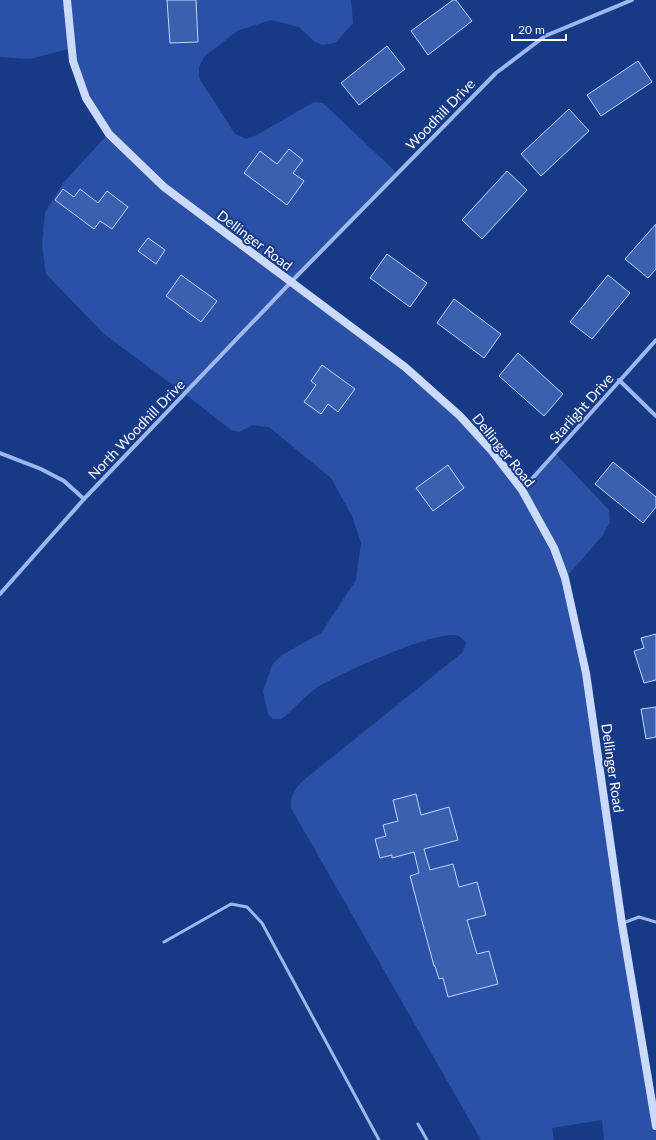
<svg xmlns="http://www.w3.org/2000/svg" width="656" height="1140" font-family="Lato,sans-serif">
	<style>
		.green { fill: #2a51a5 }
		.building { fill: #3b60af; stroke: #c3d5fa }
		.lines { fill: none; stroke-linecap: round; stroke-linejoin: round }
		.lane { stroke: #9eb8ed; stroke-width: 3 }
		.street { stroke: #9eb8ed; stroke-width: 4 }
		.secondary { stroke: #cbd9fa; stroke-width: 8 }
		.labels { text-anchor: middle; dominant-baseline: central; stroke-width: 4; stroke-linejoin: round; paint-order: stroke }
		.street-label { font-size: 14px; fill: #fff; stroke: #173a87 }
	</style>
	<rect width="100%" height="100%" fill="#173a87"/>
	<!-- green -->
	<path class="green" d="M0 0H351L353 23 335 43 322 45 315 42 299 27 271 20 237 31 204 57 199 67V78L235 134 246 139 257 135 314 102 323 103 398 174 291 282 405 367 460 416 522 490 555 453 609 510 610 522 602 536 565 579 575 621 656 1126V1140H604L602 1120 552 1128 554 1140H481L291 808C290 795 295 788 305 779L463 652 466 643C463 639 459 635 454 635 430 633 340 673 318 687 304 696 294 710 281 719H273L268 714 263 691 272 665 282 655 321 633 356 580 361 543 352 516 331 478 269 427 253 425 239 432 231 430 185 394 104 334 46 274 42 245 45 212 64 182 108 134 86 98 72 48 30 59 0 57Z"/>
	<!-- building -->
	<g class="building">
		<polygon points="167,0 196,0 198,42 170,43"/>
		<polygon points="453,0 456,0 472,21 428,55 411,31"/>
		<polygon points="387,46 405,69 359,105 341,83"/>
		<polygon points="638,61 652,82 601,116 587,95"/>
		<polygon points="569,109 589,131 541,176 521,154"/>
		<polygon points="289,149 303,160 293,173 304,181 287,205 244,173 260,151 277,164"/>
		<polygon points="507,171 527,190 482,239 462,220"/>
		<polygon points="63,189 74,197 80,189 98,203 107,191 128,207 112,229 100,221 94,229 55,200"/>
		<polygon points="656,224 656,269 648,278 625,259"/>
		<polygon points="148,238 165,250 156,264 138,251"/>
		<polygon points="387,254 427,283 410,307 370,278"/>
		<polygon points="181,275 217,301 201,322 166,296"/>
		<polygon points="608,275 630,293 592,339 570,322"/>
		<polygon points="454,299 501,334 484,358 437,323"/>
		<polygon points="518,353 563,394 544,416 499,376"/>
		<polygon points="322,365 355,389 338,412 328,404 321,414 304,402 316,385 311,381"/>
		<polygon points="613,462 656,497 656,507 643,523 595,484"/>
		<polygon points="448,465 464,488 433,511 416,488"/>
		<polygon points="656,634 656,680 644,683 634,651 644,648 641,638"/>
		<polygon points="656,707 656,737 646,739 641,709"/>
		<polygon points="416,794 421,815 449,807 458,840 424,849 430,870 453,864 459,887 477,882 486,915 467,920 477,954 489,951 498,984 448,997 443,978 439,979 435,966 434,966 410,876 419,873 414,852 392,858 392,855 380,858 375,839 386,836 383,825 398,821 393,800"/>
	</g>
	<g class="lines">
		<!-- lane -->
		<g class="lane">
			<polyline points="623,923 639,917 656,922"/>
			<polyline points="164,942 231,904 247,907 262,923 379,1140"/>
			<polyline points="418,1124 427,1140"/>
		</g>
		<!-- street -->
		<g class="street">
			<polyline points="619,380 656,416"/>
			<polyline points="0,453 41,469 64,481 84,499"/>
			<polyline points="522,490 656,340"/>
			<polyline points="0,594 84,499 291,282 496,73 545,36 632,0"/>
		</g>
		<!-- secondary -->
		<polyline class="secondary" points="67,0 73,61 86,98 109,134 164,187 405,367 460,416 492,451 522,490 554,548 565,578 586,673 622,924 656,1126"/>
	</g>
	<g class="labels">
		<!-- street labels -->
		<g class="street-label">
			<text transform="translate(440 114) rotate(-46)">Woodhill Drive</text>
			<text transform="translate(255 240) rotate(37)">Dellinger Road</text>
			<text transform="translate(581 408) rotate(-48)">Starlight Drive</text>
			<text transform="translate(136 429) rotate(-46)">North Woodhill Drive</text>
			<text transform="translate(504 450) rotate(51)">Dellinger Road</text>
			<text transform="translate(613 768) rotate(82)">Dellinger Road</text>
		</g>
	</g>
	<!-- scale -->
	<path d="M512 34v6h54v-6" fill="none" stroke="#ffffff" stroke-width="2"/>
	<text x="518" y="34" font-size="12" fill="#ffffff" stroke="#173a87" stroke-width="3" paint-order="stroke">20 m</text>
</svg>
